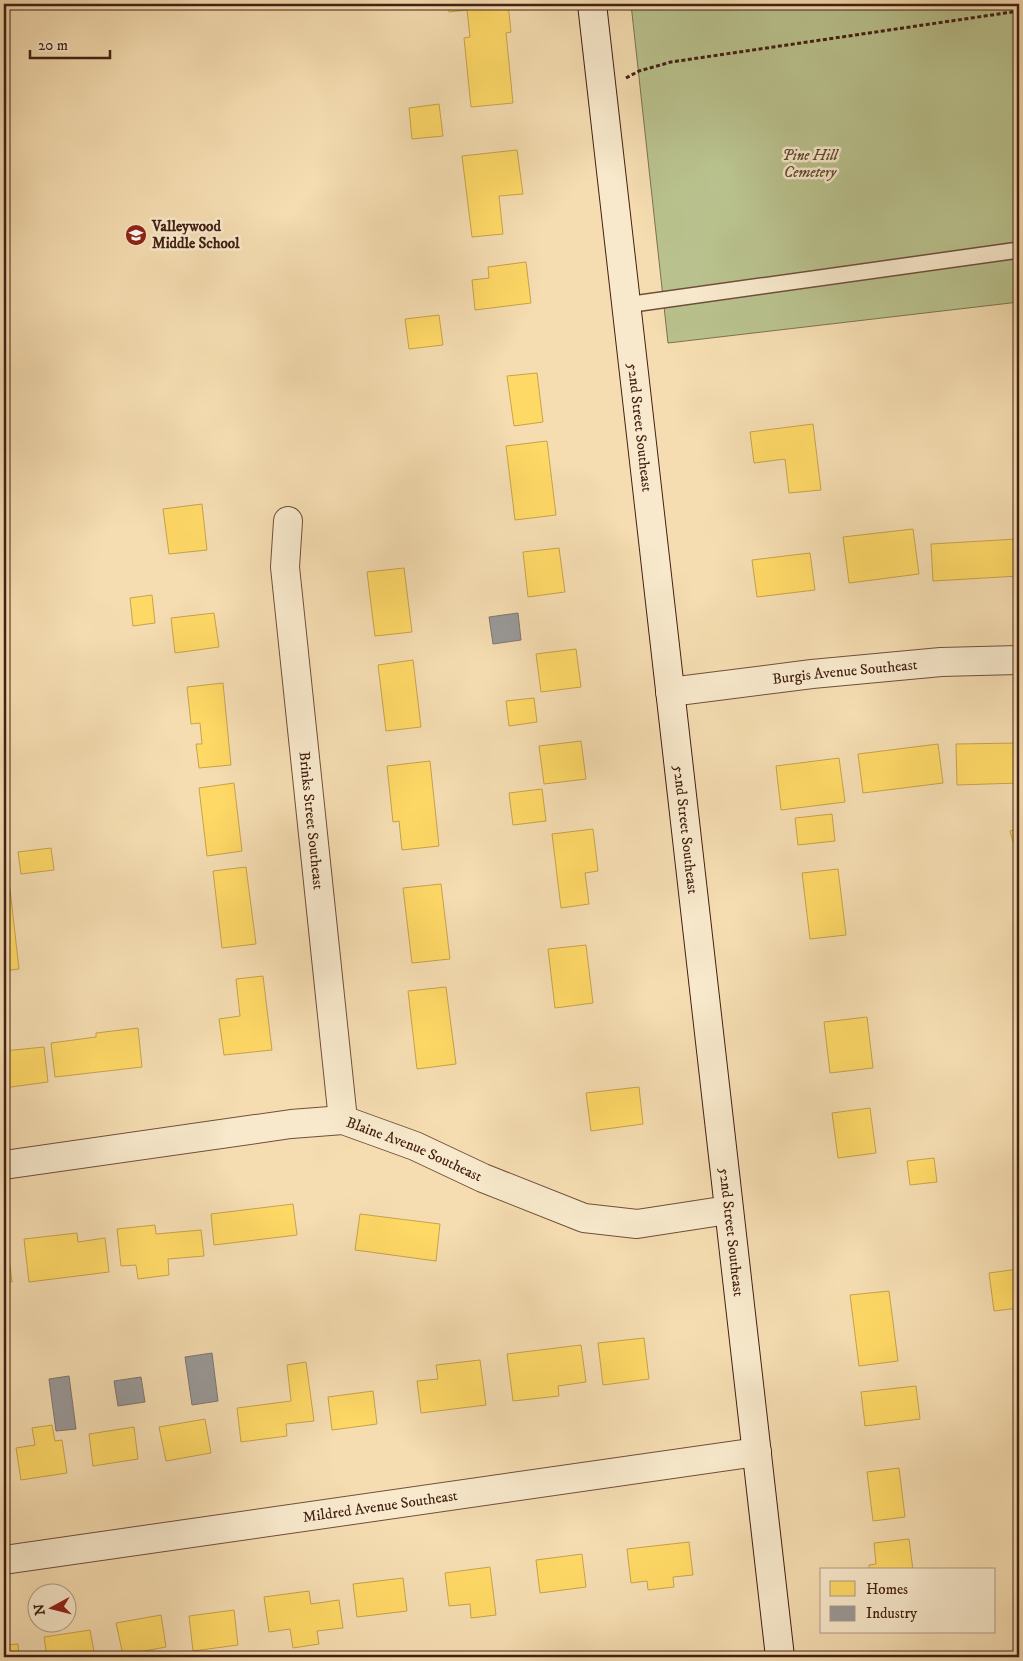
<svg xmlns="http://www.w3.org/2000/svg" width="1023" height="1661" font-family="'IM FELL DW Pica',serif">
	<style>
		.green { fill: #b9c28e; stroke: #7e7150 }
		.homes { fill: #ffd966; stroke: #c7a24d }
		.industry { fill: #999; stroke: #7f7571 }
		.lines { fill: none; stroke-linecap: round; stroke-linejoin: round }
		.lane-casing { stroke: #704f3a; stroke-width: 18 }
		.street-casing { stroke: #704f3a; stroke-width: 30 }
		.secondary-casing { stroke: #432013; stroke-width: 30 }
		.path { stroke: #432013; stroke-width: 3; stroke-dasharray: 4 2.5; stroke-linecap: butt }
		.lane { stroke: #f8e9cc; stroke-width: 15 }
		.street { stroke: #f8e9cc; stroke-width: 28 }
		.secondary { stroke: #f8e9cc; stroke-width: 28 }
		.labels { text-anchor: middle; dominant-baseline: central; stroke-width: 5; stroke-linejoin: round; paint-order: stroke }
		.park-label { font-size: 15px; font-style: italic; fill: #604832; stroke: #f8e9cc }
		.poi-label { font-size: 15px; font-weight: bold; fill: #432013; stroke: #f8e9cc; text-anchor: start }
		.street-label { font-size: 15px; fill: #432013; stroke: #f8e9cc }
	</style>
	<rect width="100%" height="100%" fill="#f5ddb1"/>
	<filter id="stains"><feTurbulence type="fractalNoise" baseFrequency=".004" numOctaves="4"/><feColorMatrix values="0 0 0 0 .2 0 0 0 0 .09 0 0 0 0 .02 0 0 0 .5 -.17"/></filter>
	<radialGradient id="worn" r=".72"><stop offset=".6" stop-color="#630" stop-opacity="0"/><stop offset="1" stop-color="#630" stop-opacity=".3"/></radialGradient>
	<!-- green -->
	<polygon class="green" points="631,4 1019,4 1019,302 668,343"/>
	<!-- homes -->
	<g class="homes">
		<polygon points="448,4 508,4 511,32 506,33 513,103 471,107 464,38 470,37 467,10 449,12"/>
		<polygon points="439,104 443,136 412,139 409,108"/>
		<polygon points="517,150 523,194 499,196 503,234 472,237 462,156"/>
		<polygon points="526,262 531,303 475,310 472,280 489,278 488,267"/>
		<polygon points="439,315 443,345 409,349 405,319"/>
		<polygon points="537,373 543,422 514,426 507,376"/>
		<polygon points="813,424 821,490 789,493 785,459 754,463 750,432"/>
		<polygon points="547,441 556,515 515,520 506,446"/>
		<polygon points="202,504 207,550 169,554 163,509"/>
		<polygon points="913,529 919,574 849,583 843,537"/>
		<polygon points="1017,539 1019,576 933,581 931,544"/>
		<polygon points="559,548 565,592 528,597 523,552"/>
		<polygon points="810,553 815,590 757,597 752,560"/>
		<polygon points="404,568 412,632 375,636 367,572"/>
		<polygon points="152,595 155,623 133,626 130,598"/>
		<polygon points="214,613 219,647 175,653 171,618"/>
		<polygon points="4,634 6,634 10,673 4,674"/>
		<polygon points="576,649 581,687 541,692 536,654"/>
		<polygon points="413,660 421,727 386,731 378,665"/>
		<polygon points="223,683 231,765 199,768 196,744 202,744 200,723 191,724 187,687"/>
		<polygon points="534,698 537,722 509,726 506,701"/>
		<polygon points="581,741 586,779 544,784 539,746"/>
		<polygon points="1019,743 1019,783 957,785 956,744"/>
		<polygon points="938,744 943,783 863,793 858,754"/>
		<polygon points="839,758 845,802 781,810 776,766"/>
		<polygon points="430,761 439,846 402,850 399,821 393,822 387,766"/>
		<polygon points="234,783 242,851 207,856 199,788"/>
		<polygon points="542,789 546,821 513,825 509,793"/>
		<polygon points="832,814 835,841 798,845 795,818"/>
		<polygon points="1019,828 1019,863 1010,831"/>
		<polygon points="593,829 598,871 585,873 589,904 561,908 552,834"/>
		<polygon points="51,848 54,870 21,874 18,852"/>
		<polygon points="246,867 256,944 222,948 213,871"/>
		<polygon points="838,869 846,935 810,939 802,873"/>
		<polygon points="441,884 450,959 412,963 403,888"/>
		<polygon points="4,889 10,889 19,969 4,971"/>
		<polygon points="586,945 593,1003 555,1008 548,949"/>
		<polygon points="263,976 272,1050 224,1055 219,1019 240,1016 236,979"/>
		<polygon points="446,987 456,1064 417,1069 408,991"/>
		<polygon points="867,1017 873,1068 830,1073 824,1022"/>
		<polygon points="138,1028 142,1067 55,1077 51,1043 96,1037 96,1033"/>
		<polygon points="44,1047 48,1082 4,1088 4,1051"/>
		<polygon points="639,1087 643,1124 591,1131 586,1093"/>
		<polygon points="870,1108 876,1153 838,1158 832,1113"/>
		<polygon points="934,1158 937,1182 910,1185 907,1161"/>
		<polygon points="293,1204 297,1235 214,1245 211,1214"/>
		<polygon points="360,1214 440,1224 436,1261 355,1250"/>
		<polygon points="155,1225 156,1234 201,1230 204,1256 168,1259 169,1275 138,1279 136,1265 121,1266 117,1229"/>
		<polygon points="77,1233 78,1242 105,1238 109,1272 29,1282 24,1239"/>
		<polygon points="7,1243 12,1282 4,1282 4,1244"/>
		<polygon points="1019,1269 1019,1308 994,1311 989,1273"/>
		<polygon points="889,1291 898,1361 859,1366 850,1295"/>
		<polygon points="644,1338 649,1379 603,1385 598,1343"/>
		<polygon points="581,1345 586,1382 558,1386 559,1396 513,1401 507,1354"/>
		<polygon points="480,1360 486,1405 421,1413 417,1381 438,1379 436,1365"/>
		<polygon points="306,1362 314,1421 286,1424 287,1436 241,1442 237,1408 291,1401 287,1365"/>
		<polygon points="916,1386 920,1419 865,1426 861,1392"/>
		<polygon points="373,1391 377,1424 332,1430 328,1397"/>
		<polygon points="205,1419 211,1453 166,1461 159,1427"/>
		<polygon points="52,1425 55,1441 62,1440 67,1473 21,1480 16,1448 35,1445 32,1428"/>
		<polygon points="134,1427 138,1459 93,1466 89,1434"/>
		<polygon points="899,1468 905,1517 873,1521 867,1472"/>
		<polygon points="909,1539 913,1570 869,1570 869,1565 876,1564 874,1543"/>
		<polygon points="689,1542 693,1575 673,1577 674,1587 648,1590 647,1581 631,1583 627,1549"/>
		<polygon points="582,1554 586,1587 540,1593 536,1560"/>
		<polygon points="490,1567 496,1615 471,1618 470,1604 449,1606 445,1573"/>
		<polygon points="403,1578 407,1611 357,1617 353,1584"/>
		<polygon points="309,1591 311,1604 339,1600 343,1628 317,1631 319,1644 293,1648 290,1629 269,1632 264,1597"/>
		<polygon points="234,1610 238,1645 193,1651 189,1616"/>
		<polygon points="161,1615 166,1647 123,1655 116,1623"/>
		<polygon points="90,1630 95,1657 47,1657 44,1637"/>
		<polygon points="18,1644 19,1657 4,1657 4,1645"/>
	</g>
	<!-- industry -->
	<g class="industry">
		<polygon points="518,613 521,640 493,644 489,617"/>
		<polygon points="212,1353 218,1401 192,1405 185,1357"/>
		<polygon points="69,1376 76,1429 56,1431 49,1379"/>
		<polygon points="141,1377 145,1402 118,1406 114,1381"/>
	</g>
	<g class="lines">
		<!-- lane casing -->
		<g class="lane-casing">
			<polyline id="lane" points="626,305 1019,250"/>
		</g>
		<!-- street casing -->
		<g class="street-casing">
			<g id="street">
				<path id="s1" d="M288 521 285 567 343 1120"/>
				<path id="s2" d="M670 692 812 674 941 662 1019 660"/>
				<path id="s3" d="M4 1165 291 1124 343 1120 415 1146 483 1178 584 1218 637 1224 728 1210"/>
				<path id="s4" d="M4 1560 757 1452"/>
			</g>
		</g>
		<!-- secondary casing -->
		<g class="secondary-casing">
			<g id="secondary">
				<path id="s5" d="M592 4 780 1657"/>
			</g>
		</g>
		<!-- path -->
		<polyline class="path" points="626,78 639,71 671,62 1019,11"/>
		<!-- lane -->
		<use href="#lane" class="lane"/>
		<!-- street -->
		<use href="#street" class="street"/>
		<!-- secondary -->
		<use href="#secondary" class="secondary"/>
	</g>
	<!-- icons -->
	<defs>
		<g id="school-disc" transform="scale(1.125)"><circle r="9.5" fill="#8f2418" stroke="#f8e9cc"/><path d="M0-5L7-2L0 1L-7-2ZM-4 1L0 2.5L4 1V4Q0 6-4 4Z" fill="#fff"/></g>
	</defs>
	<g fill-rule="evenodd">
		<use href="#school-disc" x="136" y="235"/>
	</g>
	<g class="labels">
		<!-- park labels -->
		<g class="park-label">
			<text x="810" y="155">Pine Hill<tspan x="810" dy="17">Cemetery</tspan></text>
		</g>
		<!-- poi labels -->
		<g class="poi-label">
			<text x="152" y="226">Valleywood<tspan x="152" dy="17">Middle School</tspan></text>
		</g>
		<!-- street labels -->
		<g class="street-label">
			<text stroke="none"><textPath href="#s5" startOffset="426">52nd Street Southeast</textPath></text>
			<text stroke="none"><textPath href="#s2" startOffset="176">Burgis Avenue Southeast</textPath></text>
			<text stroke="none"><textPath href="#s1" startOffset="301">Brinks Street Southeast</textPath></text>
			<text stroke="none"><textPath href="#s5" startOffset="831">52nd Street Southeast</textPath></text>
			<text stroke="none"><textPath href="#s3" startOffset="419">Blaine Avenue Southeast</textPath></text>
			<text stroke="none"><textPath href="#s5" startOffset="1236">52nd Street Southeast</textPath></text>
			<text stroke="none"><textPath href="#s4" startOffset="380">Mildred Avenue Southeast</textPath></text>
		</g>
	</g>
	<!-- margin -->
	<rect width="1023" height="1661" fill="none" stroke="#f5ddb1" stroke-width="20"/>
	<rect x="5" y="5" width="1013" height="1651" fill="none" stroke="#432013" stroke-width="2.5"/>
	<rect x="10" y="10" width="1003" height="1641" fill="none" stroke="#432013"/>
	<!-- legend -->
	<rect x="820" y="1568" width="175" height="65" fill="#f8e9cc" stroke="#b09982"/>
	<rect x="830" y="1581" width="25" height="15" fill="#ffd966" stroke="#b09982"/>
	<text x="866" y="1594" font-size="15" fill="#432013">Homes</text>
	<rect x="830" y="1606" width="25" height="15" fill="#999999" stroke="#b09982"/>
	<text x="866" y="1618" font-size="15" fill="#432013">Industry</text>
	<!-- north arrow -->
	<g transform="translate(52 1608) rotate(263)"><circle r="24" fill="#f8e9cc" stroke="#b09982"/>
	<path d="M0-4L9 19L0 12L-9 19Z" fill="#8f2418"/>
	<text y="-8" font-size="14" font-weight="bold" text-anchor="middle" fill="#432013">N</text>
	</g>
	<!-- scale -->
	<path d="M30 50v8h80v-8" fill="none" stroke="#432013" stroke-width="2.5"/>
	<text x="38" y="50" font-size="15" fill="#432013" stroke="#f8e9cc" stroke-width="4" paint-order="stroke">20 m</text>
	<rect width="100%" height="100%" filter="url(#stains)"/>
	<rect width="100%" height="100%" fill="url(#worn)"/>
</svg>
